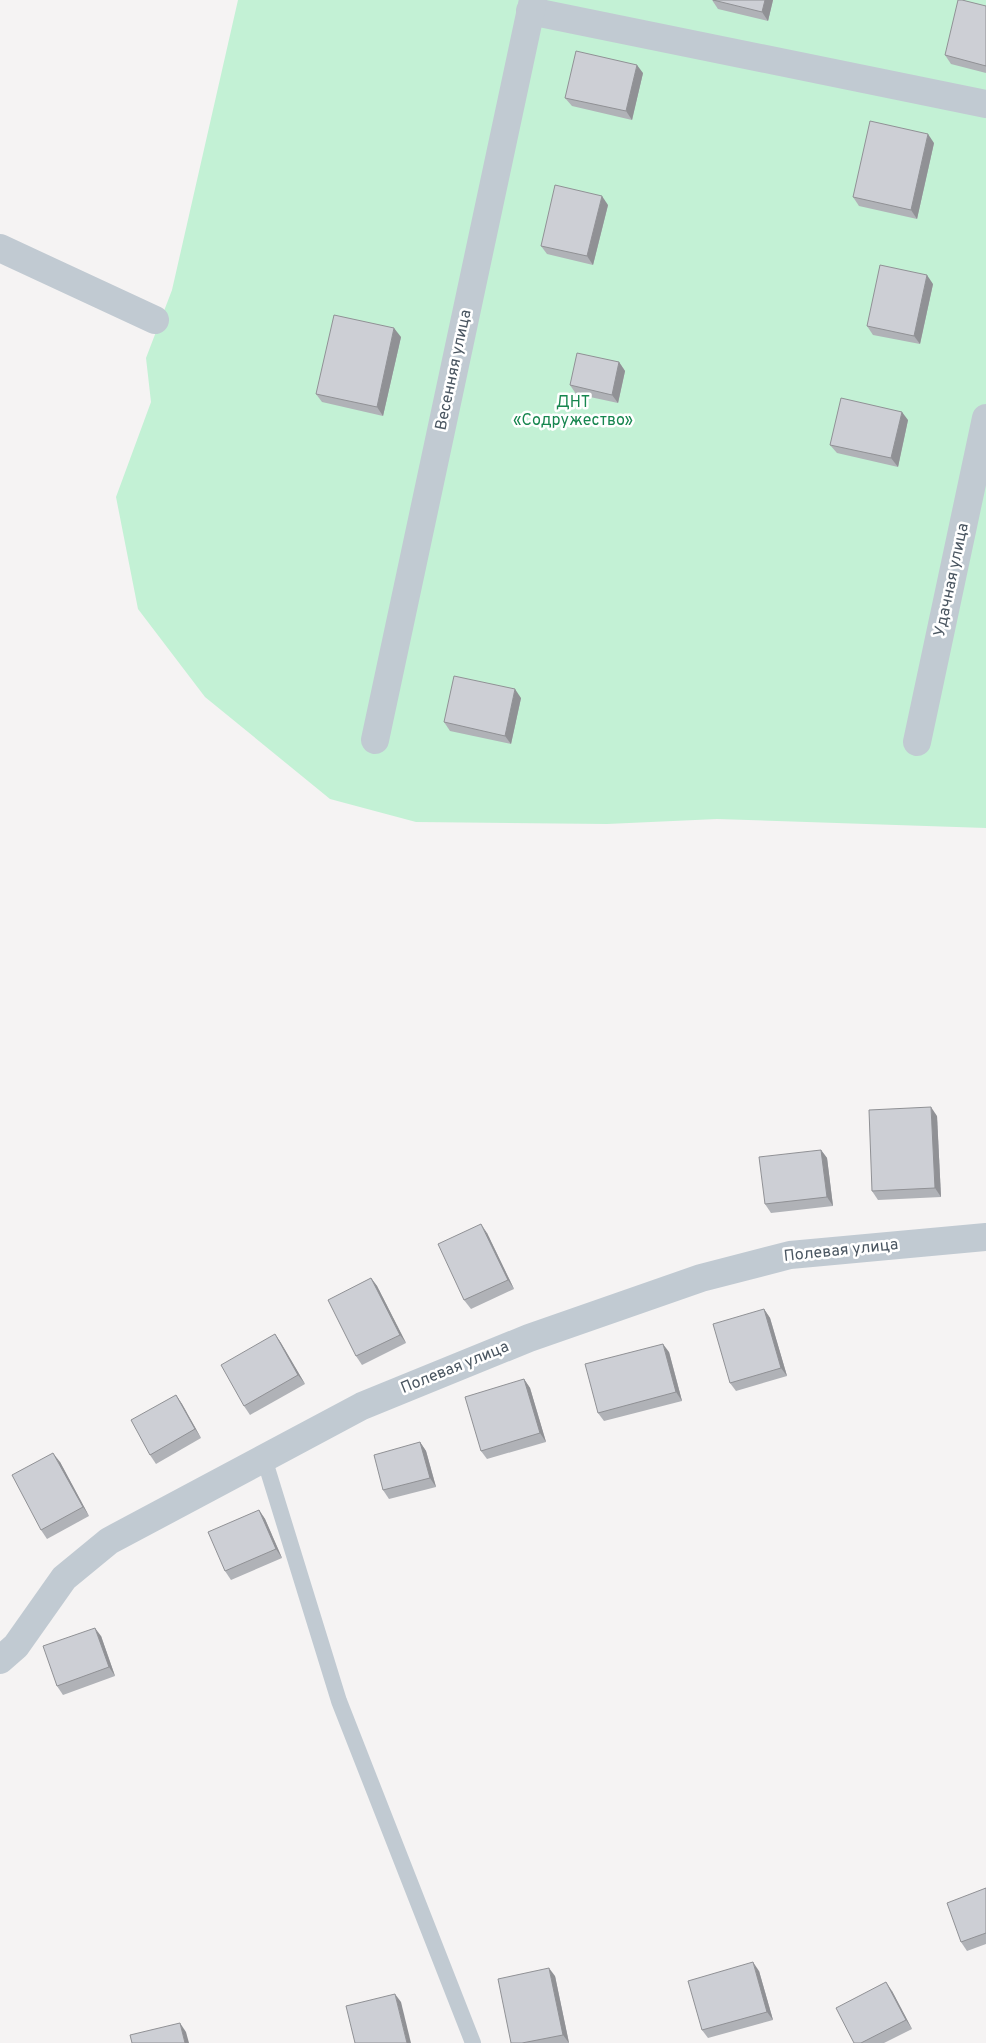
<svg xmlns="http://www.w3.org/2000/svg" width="986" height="2043" font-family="Overpass,sans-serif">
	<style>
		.green { fill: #c3f1d5 }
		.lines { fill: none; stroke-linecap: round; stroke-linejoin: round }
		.service { stroke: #c1cad2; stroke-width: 16 }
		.minor { stroke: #c1cad2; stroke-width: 28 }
		.wall { fill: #b0b2b7 }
		.shaded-wall { fill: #909195 }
		.building { fill: #cdcfd5; stroke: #909195 }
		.labels { text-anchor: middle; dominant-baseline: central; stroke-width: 5; stroke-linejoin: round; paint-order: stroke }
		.street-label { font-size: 16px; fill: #4a5661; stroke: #fff }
		.park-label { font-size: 16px; fill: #17864f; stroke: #fff }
	</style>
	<rect width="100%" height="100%" fill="#f5f3f3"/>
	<!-- green -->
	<polygon class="green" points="238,0 986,0 986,828 717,819 607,824 416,822 330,799 205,697 138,609 116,497 151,402 146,358 172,290"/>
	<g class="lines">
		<!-- service -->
		<polyline class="service" points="264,1458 339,1701 473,2043"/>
		<!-- minor -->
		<g class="minor">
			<polyline points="530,11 986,104"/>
			<polyline points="0,248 155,320"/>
			<polyline points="375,740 533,0"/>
			<polyline points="917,742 986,418"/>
			<polyline points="0,1660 16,1646 64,1578 109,1541 362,1406 529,1338 701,1278 790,1255 986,1237"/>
		</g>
	</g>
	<!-- wall -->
	<g class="wall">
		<polygon points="712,0 773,0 768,21 718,9"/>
		<polygon points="986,6 986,73 951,64 945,55"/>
		<polygon points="643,73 632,120 572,106 565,98"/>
		<polygon points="934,143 917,219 859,206 853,197"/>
		<polygon points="608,205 593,265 547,254 541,246"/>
		<polygon points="933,284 920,344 873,335 867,326"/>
		<polygon points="401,337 383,416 322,402 316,394"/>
		<polygon points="619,362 625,371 618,403 576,394 570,385"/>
		<polygon points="908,420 898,467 837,453 830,445"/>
		<polygon points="521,698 511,744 450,731 444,722"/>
		<polygon points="937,1116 941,1197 878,1200 872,1191"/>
		<polygon points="821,1150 827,1158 833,1206 771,1213 765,1204"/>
		<polygon points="487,1233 514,1289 471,1309 464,1300"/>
		<polygon points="371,1278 377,1286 406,1343 362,1365 356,1356"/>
		<polygon points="764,1309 770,1318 787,1376 736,1391 730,1383"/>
		<polygon points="275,1334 281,1343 305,1384 250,1415 244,1406"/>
		<polygon points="669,1352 682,1401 604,1421 598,1413"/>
		<polygon points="524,1379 530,1388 546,1442 487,1459 481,1451"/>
		<polygon points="176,1395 182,1404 201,1438 156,1464 150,1455"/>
		<polygon points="420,1442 426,1451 436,1487 389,1499 383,1490"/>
		<polygon points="60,1462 89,1516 47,1539 41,1530"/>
		<polygon points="259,1510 265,1519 282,1558 231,1580 225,1571"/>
		<polygon points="101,1636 115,1676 63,1695 57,1686"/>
		<polygon points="986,1888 986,1944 967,1951 961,1942"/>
		<polygon points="759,1971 773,2020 708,2038 702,2030"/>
		<polygon points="555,1976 569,2043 511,2043"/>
		<polygon points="892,1991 912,2029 884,2043 854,2043"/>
	</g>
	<!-- shaded-wall -->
	<g class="shaded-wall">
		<polygon points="765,0 773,0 768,21 762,12"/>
		<polygon points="637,65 643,73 632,120 626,111"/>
		<polygon points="928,134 934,143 917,219 911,210"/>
		<polygon points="602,196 608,205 593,265 587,256"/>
		<polygon points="927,275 933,284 920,344 914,336"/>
		<polygon points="394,328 401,337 383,416 377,407"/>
		<polygon points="619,362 625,371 618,403 612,395"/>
		<polygon points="902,412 908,420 898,467 891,458"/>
		<polygon points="515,689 521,698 511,744 505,736"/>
		<polygon points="931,1107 937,1116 941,1197 935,1188"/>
		<polygon points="821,1150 827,1158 833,1206 827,1197"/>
		<polygon points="481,1224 487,1233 514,1289 508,1280"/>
		<polygon points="371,1278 377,1286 406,1343 400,1335"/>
		<polygon points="764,1309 770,1318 787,1376 781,1368"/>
		<polygon points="275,1334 281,1343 305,1384 298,1375"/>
		<polygon points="663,1344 669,1352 682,1401 676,1392"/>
		<polygon points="524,1379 530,1388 546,1442 540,1433"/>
		<polygon points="176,1395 182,1404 201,1438 195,1429"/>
		<polygon points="420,1442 426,1451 436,1487 430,1478"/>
		<polygon points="53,1453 60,1462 89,1516 83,1507"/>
		<polygon points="259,1510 265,1519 282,1558 276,1549"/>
		<polygon points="95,1628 101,1636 115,1676 109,1667"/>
		<polygon points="753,1962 759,1971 773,2020 767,2012"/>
		<polygon points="549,1968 555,1976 569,2043 563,2035"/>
		<polygon points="886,1982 892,1991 912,2029 906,2020"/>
		<polygon points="395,1994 401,2002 411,2043 407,2043"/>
		<polygon points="180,2023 186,2032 189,2043 185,2043"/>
	</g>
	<!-- building -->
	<g class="building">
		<polygon points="713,0 765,0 762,12"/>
		<polygon points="958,0 962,0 986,6 986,66 945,55"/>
		<polygon points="576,51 637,65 626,111 565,98"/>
		<polygon points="870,121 928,134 911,210 853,197"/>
		<polygon points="555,185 602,196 587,256 541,246"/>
		<polygon points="880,265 927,275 914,336 867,326"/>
		<polygon points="334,315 394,328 377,407 316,394"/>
		<polygon points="577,353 619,362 612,395 570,385"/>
		<polygon points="841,398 902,412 891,458 830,445"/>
		<polygon points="454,676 515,689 505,736 444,722"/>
		<polygon points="931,1107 935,1188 872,1191 869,1110"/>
		<polygon points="821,1150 827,1197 765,1204 759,1157"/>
		<polygon points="481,1224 508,1280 464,1300 438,1244"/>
		<polygon points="371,1278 400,1335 356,1356 328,1300"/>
		<polygon points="764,1309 781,1368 730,1383 713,1324"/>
		<polygon points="275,1334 298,1375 244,1406 221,1365"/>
		<polygon points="663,1344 676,1392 598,1413 585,1364"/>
		<polygon points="524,1379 540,1433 481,1451 465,1397"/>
		<polygon points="176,1395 195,1429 150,1455 131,1420"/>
		<polygon points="420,1442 430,1478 383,1490 374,1455"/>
		<polygon points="53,1453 83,1507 41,1530 12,1475"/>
		<polygon points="259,1510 276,1549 225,1571 208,1532"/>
		<polygon points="95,1628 109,1667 57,1686 43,1646"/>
		<polygon points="986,1888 986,1933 961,1942 947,1903"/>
		<polygon points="753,1962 767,2012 702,2030 688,1981"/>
		<polygon points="549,1968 563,2035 522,2043 511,2043 498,1979"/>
		<polygon points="886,1982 906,2020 861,2043 854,2043 836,2008"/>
		<polygon points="395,1994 407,2043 355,2043 346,2006"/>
		<polygon points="180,2023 185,2043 132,2043 130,2035"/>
	</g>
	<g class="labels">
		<!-- street labels -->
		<g class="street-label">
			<text transform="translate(454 370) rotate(-78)">Весенняя улица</text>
			<text transform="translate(952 580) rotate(-78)">Удачная улица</text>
			<text transform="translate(841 1251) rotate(-6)">Полевая улица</text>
			<text transform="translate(455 1368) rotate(-22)">Полевая улица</text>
		</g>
		<!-- park labels -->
		<g class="park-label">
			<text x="573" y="403">ДНТ<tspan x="573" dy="18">«Содружество»</tspan></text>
		</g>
	</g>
</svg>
